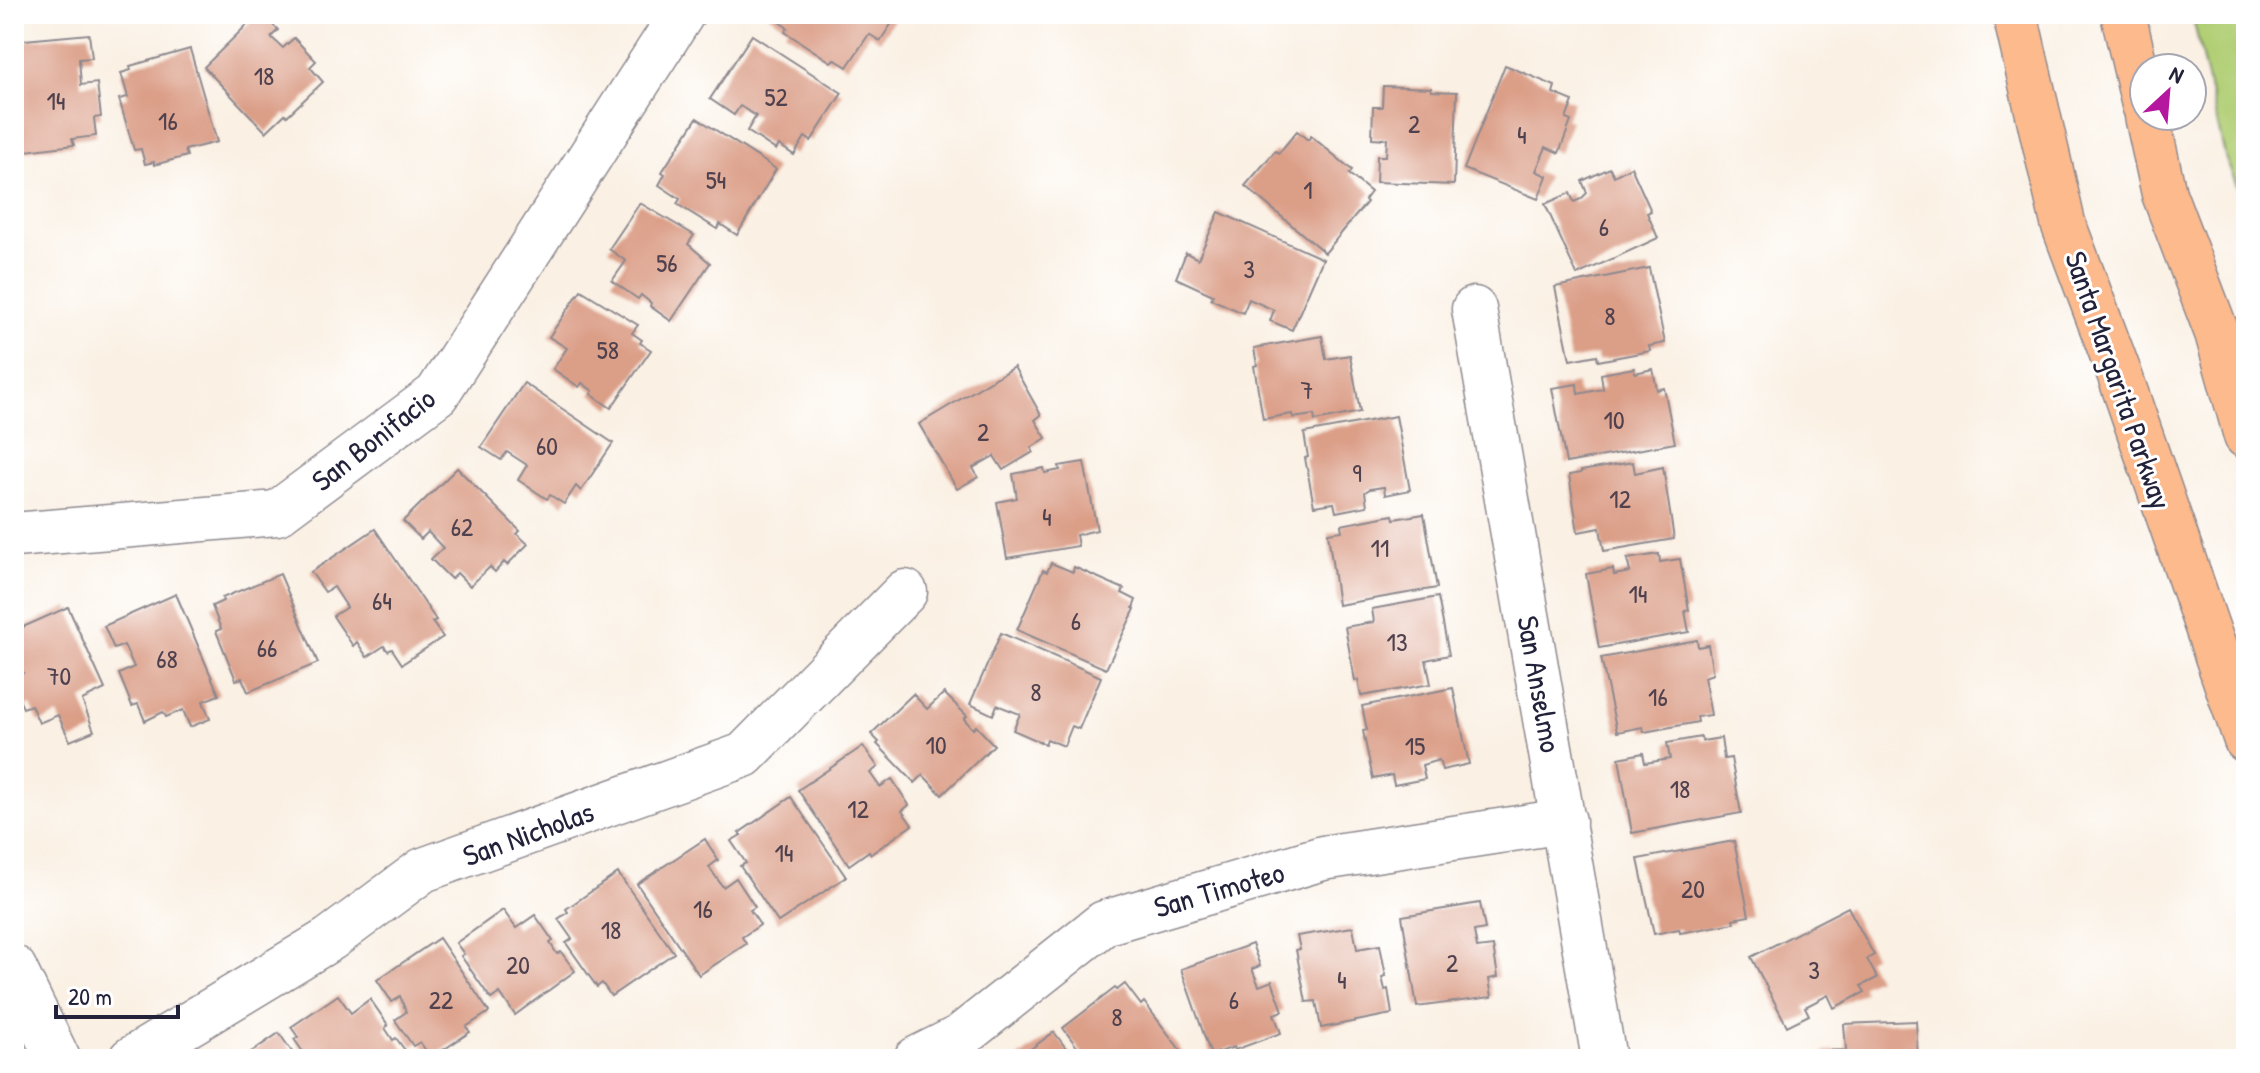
<svg xmlns="http://www.w3.org/2000/svg" width="2260" height="1073" font-family="'Patrick Hand',sans-serif">
	<style>
		.green { fill: #b1cf75; stroke: #6a7858; stroke-width: 2 }
		.building { fill: #db9f88 }
		.lines { fill: none; stroke-linecap: round; stroke-linejoin: round }
		.street-casing { stroke: #8e898f; stroke-width: 47 }
		.primary-casing { stroke: #8e898f; stroke-width: 47 }
		.street { stroke: #fff; stroke-width: 44 }
		.primary { stroke: #fcba8d; stroke-width: 44 }
		.labels { text-anchor: middle; dominant-baseline: central; stroke-width: 6; stroke-linejoin: round; paint-order: stroke }
		.number-label { font-size: 26px; fill: #50414e }
		.street-label { font-size: 30px; fill: #22223b; stroke: #fff }
	</style>
	<rect width="100%" height="100%" fill="#fff"/>
	<filter id="ink" filterUnits="userSpaceOnUse"><feTurbulence type="fractalNoise" baseFrequency=".0125" numOctaves="2"/><feDisplacementMap in="SourceGraphic" scale="16" xChannelSelector="R" yChannelSelector="G"/><feConvolveMatrix kernelMatrix="1 2 1 2 8 2 1 2 1" color-interpolation-filters="sRGB"/></filter>
	<filter id="wash" filterUnits="userSpaceOnUse"><feTurbulence type="fractalNoise" baseFrequency=".006" numOctaves="4" result="noise"/><feDisplacementMap in="SourceGraphic" scale="32" xChannelSelector="R" yChannelSelector="G"/><feGaussianBlur stdDeviation="1.8" result="paint"/><feColorMatrix in="noise" values="0 0 0 0 0 0 0 0 0 0 0 0 0 0 0 0 0 1.4 0 .05"/><feComposite in="paint" operator="in"/></filter>
	<g filter="url(#wash)">
		<rect width="100%" height="100%" fill="#faf0e3"/>
		<!-- green -->
		<polygon class="green" points="2192,14 2246,14 2246,207 2226,160"/>
		<g id="blocks">
			<!-- building -->
			<g class="building">
				<polygon points="258,14 262,14 278,30 271,37 283,48 294,38 316,61 310,67 323,82 287,116 285,114 266,132 204,67"/>
				<polygon points="767,14 898,14 880,41 869,34 847,67 834,59 831,62 785,32 788,28"/>
				<polygon points="89,34 92,58 79,59 81,85 97,83 101,117 94,118 96,136 72,139 74,145 18,152 14,115 14,41"/>
				<polygon points="752,35 842,93 811,141 805,137 794,155 779,145 776,150 747,131 756,116 740,106 734,115 710,99"/>
				<polygon points="190,49 217,142 185,150 187,156 154,165 154,162 145,164 141,149 134,150 119,99 128,97 121,73 131,70 130,66"/>
				<polygon points="1505,65 1555,86 1553,93 1573,101 1566,119 1571,121 1559,153 1546,147 1536,171 1547,176 1538,199 1464,169"/>
				<polygon points="1383,86 1431,88 1432,91 1457,92 1454,185 1376,182 1377,156 1386,156 1387,139 1372,138 1373,107 1382,107"/>
				<polygon points="697,118 776,169 737,235 720,224 717,229 677,204 680,199 659,185 665,174 662,172"/>
				<polygon points="1297,131 1308,140 1311,136 1352,170 1349,174 1371,192 1365,200 1367,202 1325,253 1245,186 1275,151 1279,153"/>
				<polygon points="1631,167 1651,211 1647,213 1658,238 1577,275 1545,204 1570,193 1574,202 1581,199 1587,193 1582,181 1610,168 1614,176"/>
				<polygon points="640,203 694,235 688,244 710,263 671,321 650,306 651,303 641,295 638,299 612,281 626,261 609,249"/>
				<polygon points="1219,212 1323,259 1292,330 1270,321 1274,310 1249,299 1243,313 1211,299 1213,295 1176,278 1186,253 1198,259"/>
				<polygon points="1649,268 1665,343 1649,346 1650,351 1598,361 1597,355 1570,360 1555,287"/>
				<polygon points="581,290 638,325 632,333 642,340 640,343 651,350 611,408 591,394 593,391 582,383 579,387 553,369 567,348 549,337"/>
				<polygon points="1322,336 1326,359 1350,355 1360,412 1315,421 1314,415 1293,418 1292,414 1263,419 1254,366 1257,365 1254,348"/>
				<polygon points="1014,367 1041,415 1035,420 1046,438 1031,448 1033,452 1003,470 994,456 973,468 978,477 957,489 919,424"/>
				<polygon points="1634,368 1635,373 1653,369 1657,390 1664,388 1675,443 1566,463 1552,388 1577,384 1578,394 1603,389 1601,374"/>
				<polygon points="524,383 613,443 581,491 576,486 564,504 550,495 547,499 518,480 527,465 507,452 501,460 481,447"/>
				<polygon points="1396,416 1410,490 1385,495 1384,487 1370,489 1365,492 1367,506 1336,512 1334,503 1314,506 1305,458 1308,457 1304,433"/>
				<polygon points="1084,462 1097,530 1076,535 1078,546 1007,558 997,502 1017,498 1013,474 1044,468 1045,473 1060,470 1059,466"/>
				<polygon points="1633,462 1635,473 1663,467 1674,539 1604,551 1600,528 1578,532 1569,475 1581,473 1581,471"/>
				<polygon points="457,468 520,531 517,534 528,544 507,565 504,562 495,572 490,567 470,586 457,573 451,579 431,559 443,548 428,532 421,539 403,521"/>
				<polygon points="1424,514 1437,588 1338,605 1328,533 1342,531 1341,525 1393,515 1394,519"/>
				<polygon points="375,529 436,620 432,622 443,637 402,664 392,649 388,651 384,646 367,657 357,642 353,646 333,616 347,607 334,587 325,592 311,572"/>
				<polygon points="1659,554 1660,562 1680,559 1689,610 1685,611 1689,632 1599,648 1586,574 1613,569 1614,575 1630,572 1627,559"/>
				<polygon points="1051,563 1073,572 1074,567 1124,589 1122,593 1136,600 1133,608 1135,609 1106,669 1017,630 1043,570 1047,572"/>
				<polygon points="280,574 318,663 248,692 242,678 236,680 216,631 221,629 212,606 223,601 222,598"/>
				<polygon points="176,594 219,695 203,701 210,719 190,727 183,710 166,717 163,712 145,721 138,704 132,706 119,674 134,667 124,645 114,649 104,626"/>
				<polygon points="1438,597 1449,655 1426,660 1431,684 1361,696 1358,680 1355,681 1345,627 1374,622 1372,609"/>
				<polygon points="68,607 105,689 82,700 94,731 70,741 58,715 39,723 31,705 23,708 14,689 14,678 23,673 19,657 14,660 14,631"/>
				<polygon points="1001,633 1101,677 1079,729 1072,726 1064,746 1047,739 1045,744 1013,730 1020,714 997,705 993,715 970,704"/>
				<polygon points="1697,640 1698,647 1708,645 1713,674 1704,677 1711,715 1697,717 1698,722 1644,732 1643,727 1617,732 1601,658"/>
				<polygon points="1453,688 1469,764 1442,770 1439,760 1422,765 1425,779 1394,785 1392,775 1373,779 1363,731 1367,730 1362,706"/>
				<polygon points="944,693 967,716 964,719 973,729 976,726 994,745 942,795 923,775 915,783 877,744 879,742 871,734 913,694 927,709"/>
				<polygon points="1701,737 1702,741 1721,738 1724,759 1731,758 1741,813 1632,833 1619,758 1643,753 1645,763 1670,759 1667,743"/>
				<polygon points="863,746 878,767 870,773 880,787 892,779 909,805 902,811 912,825 871,854 869,851 849,865 798,790"/>
				<polygon points="791,797 846,877 778,922 740,866 746,863 731,841 741,835 739,833"/>
				<polygon points="705,839 718,860 709,867 723,887 736,878 755,907 750,910 760,925 742,937 746,944 699,975 637,884"/>
				<polygon points="1734,841 1749,916 1733,919 1734,923 1680,933 1679,929 1654,934 1638,859"/>
				<polygon points="618,873 674,953 611,996 602,983 597,987 566,943 572,939 558,919 568,912 566,909"/>
				<polygon points="1480,903 1485,929 1474,931 1477,948 1493,946 1498,977 1489,979 1492,997 1417,1007 1402,916"/>
				<polygon points="1848,907 1874,955 1867,959 1877,978 1861,986 1865,992 1834,1008 1828,995 1805,1007 1809,1015 1787,1026 1751,957"/>
				<polygon points="503,910 516,928 535,915 553,941 550,943 557,954 561,952 575,971 515,1015 500,993 491,999 461,956 464,954 456,943"/>
				<polygon points="1353,927 1357,949 1380,945 1386,976 1382,977 1385,990 1388,989 1392,1014 1321,1028 1316,1001 1306,1002 1296,950 1300,949 1297,936"/>
				<polygon points="439,938 489,1012 466,1027 470,1032 431,1058 420,1042 413,1046 395,1020 406,1012 400,996 392,1002 377,980"/>
				<polygon points="1252,944 1260,966 1252,969 1259,986 1272,981 1283,1011 1274,1014 1281,1033 1235,1050 1234,1047 1211,1055 1181,969"/>
				<polygon points="1125,984 1141,1005 1144,1002 1187,1059 1086,1059 1063,1028 1115,988 1117,990"/>
				<polygon points="338,995 351,1013 370,999 388,1025 385,1028 393,1040 396,1038 410,1057 407,1059 308,1059 294,1039 298,1037 291,1027"/>
				<polygon points="1916,1021 1918,1059 1824,1059 1824,1051 1846,1050 1844,1024"/>
				<polygon points="1054,1032 1074,1059 1017,1059"/>
				<polygon points="279,1033 297,1059 241,1059"/>
			</g>
		</g>
	</g>
	<g filter="url(#ink)">
		<use href="#blocks" fill-opacity="0" stroke="#8e898f" stroke-width="2"/>
		<g class="lines">
			<!-- street casing -->
			<g class="street-casing">
				<g id="street">
					<polyline points="1474,309 1604,1059"/>
					<polyline points="14,535 277,513 437,394 682,14"/>
					<polyline points="14,968 58,1059"/>
					<polyline points="131,1059 330,939 423,870 744,755 905,592"/>
					<polyline points="916,1059 960,1037 1104,923 1323,858 1564,821"/>
				</g>
			</g>
			<!-- primary casing -->
			<g class="primary-casing">
				<g id="primary">
					<polyline points="2015,14 2063,223 2119,373 2246,740"/>
					<polyline points="2123,14 2144,105"/>
					<polyline points="2147,116 2164,194 2217,333 2246,436"/>
				</g>
			</g>
			<!-- street -->
			<use href="#street" class="street"/>
			<!-- primary -->
			<use href="#primary" class="primary"/>
		</g>
	</g>
	<g class="labels">
		<!-- number labels -->
		<g class="number-label">
			<text x="264" y="75">18</text>
			<text x="776" y="96">52</text>
			<text x="56" y="100">14</text>
			<text x="168" y="120">16</text>
			<text x="1414" y="123">2</text>
			<text x="1522" y="134">4</text>
			<text x="716" y="179">54</text>
			<text x="1308" y="189">1</text>
			<text x="1604" y="226">6</text>
			<text x="667" y="262">56</text>
			<text x="1249" y="268">3</text>
			<text x="1610" y="315">8</text>
			<text x="608" y="349">58</text>
			<text x="1307" y="389">7</text>
			<text x="1614" y="419">10</text>
			<text x="983" y="431">2</text>
			<text x="547" y="445">60</text>
			<text x="1357" y="472">9</text>
			<text x="1620" y="498">12</text>
			<text x="1047" y="516">4</text>
			<text x="462" y="526">62</text>
			<text x="1380" y="547">11</text>
			<text x="1638" y="593">14</text>
			<text x="382" y="600">64</text>
			<text x="1076" y="620">6</text>
			<text x="1397" y="641">13</text>
			<text x="267" y="647">66</text>
			<text x="167" y="658">68</text>
			<text x="59" y="675">70</text>
			<text x="1036" y="691">8</text>
			<text x="1658" y="696">16</text>
			<text x="936" y="744">10</text>
			<text x="1415" y="745">15</text>
			<text x="1680" y="788">18</text>
			<text x="858" y="808">12</text>
			<text x="784" y="852">14</text>
			<text x="1693" y="888">20</text>
			<text x="703" y="908">16</text>
			<text x="611" y="929">18</text>
			<text x="1452" y="962">2</text>
			<text x="518" y="964">20</text>
			<text x="1814" y="969">3</text>
			<text x="1342" y="979">4</text>
			<text x="441" y="999">22</text>
			<text x="1234" y="999">6</text>
			<text x="1117" y="1016">8</text>
		</g>
		<!-- street labels -->
		<g class="street-label">
			<text transform="translate(2119 380) rotate(71)">Santa Margarita Parkway</text>
			<text transform="translate(373 439) rotate(-38)">San Bonifacio</text>
			<text transform="translate(1540 684) rotate(80)">San Anselmo</text>
			<text transform="translate(528 833) rotate(-20)">San Nicholas</text>
			<text transform="translate(1219 889) rotate(-16)">San Timoteo</text>
		</g>
	</g>
	<!-- margin -->
	<rect width="2260" height="1073" fill="none" stroke="#fff" stroke-width="48"/>
	<!-- north arrow -->
	<g transform="translate(2168 92) rotate(26)"><circle r="38" fill="#ffffff" stroke="#a7a7b1" stroke-width="2"/>
	<path d="M0-6L14 30L0 20L-14 30Z" fill="#b5179e"/>
	<text y="-12" font-size="22" font-weight="bold" text-anchor="middle" fill="#22223b">N</text>
	</g>
	<!-- scale -->
	<path d="M56 1005v12h122v-12" fill="none" stroke="#22223b" stroke-width="4"/>
	<text x="68" y="1005" font-size="24" fill="#22223b" stroke="#ffffff" stroke-width="6" paint-order="stroke">20 m</text>
</svg>
